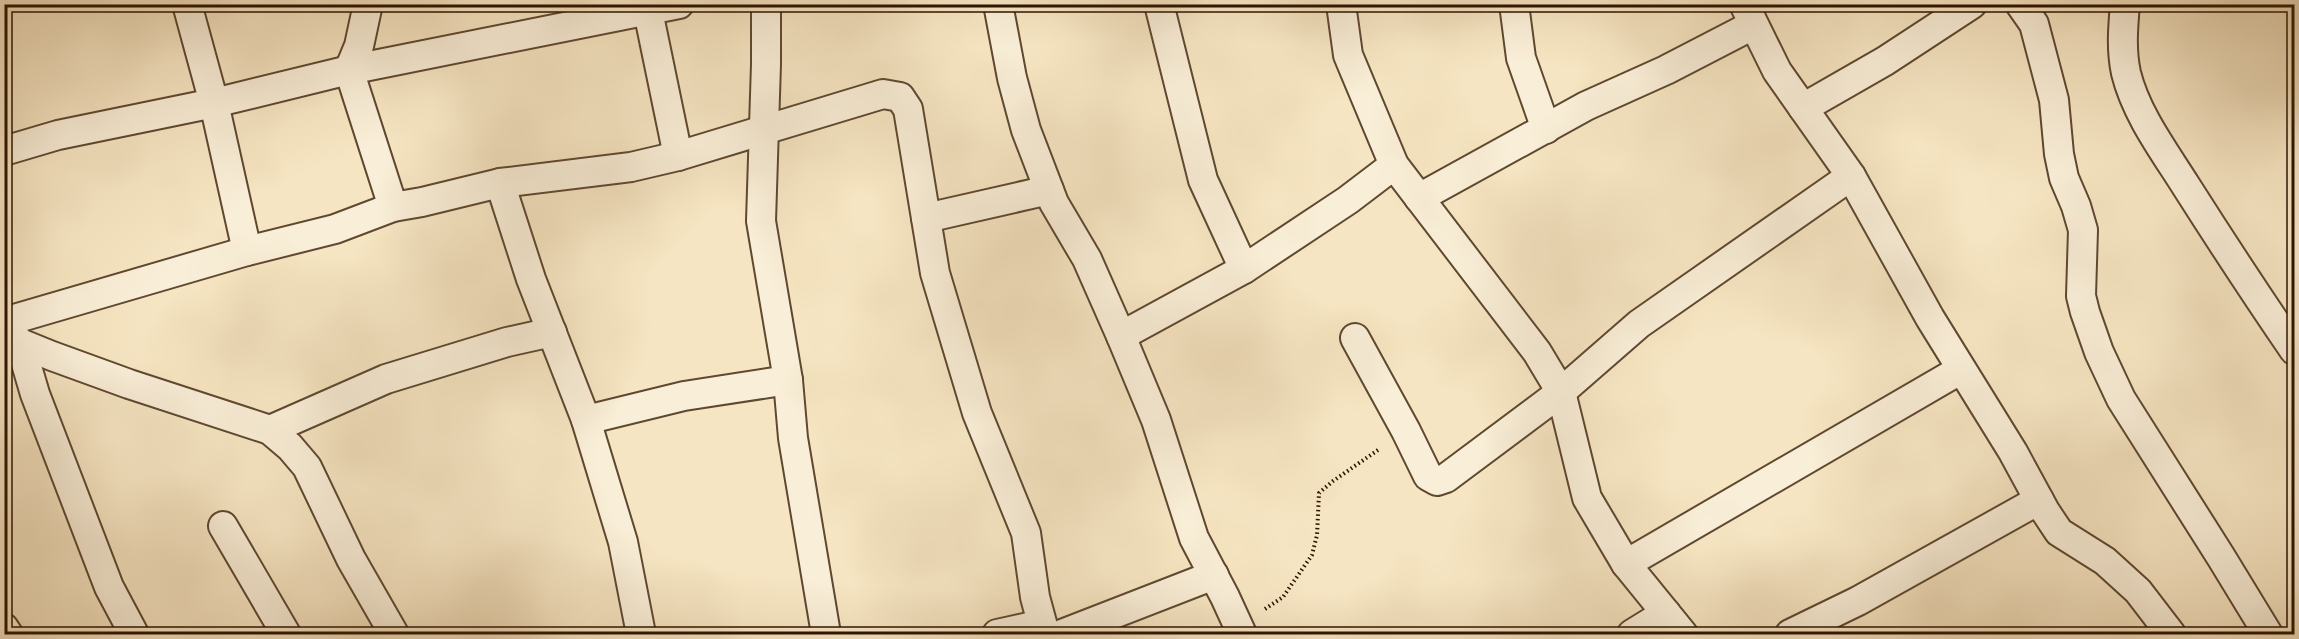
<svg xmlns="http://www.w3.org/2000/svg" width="2299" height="639" font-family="'Gentium Book Plus',serif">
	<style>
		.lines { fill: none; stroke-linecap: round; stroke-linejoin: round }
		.street-casing { stroke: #5f4830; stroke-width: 32 }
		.path { stroke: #2d1300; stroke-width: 4; stroke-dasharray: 1.5 3; stroke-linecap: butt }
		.street { stroke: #f9eed7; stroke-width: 28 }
	</style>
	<rect width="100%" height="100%" fill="#f6e5c2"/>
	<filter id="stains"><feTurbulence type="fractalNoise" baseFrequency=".00333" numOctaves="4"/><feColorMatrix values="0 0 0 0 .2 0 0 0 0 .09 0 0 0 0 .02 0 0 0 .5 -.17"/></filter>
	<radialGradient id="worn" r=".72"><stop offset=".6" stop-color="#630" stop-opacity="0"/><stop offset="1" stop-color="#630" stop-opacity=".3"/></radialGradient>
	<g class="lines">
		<!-- street casing -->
		<g class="street-casing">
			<g id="street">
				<polyline points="187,4 214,103 247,251"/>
				<polyline points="368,4 359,46 349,70 393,207"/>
				<polyline points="766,4 766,64 761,221 788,380 793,438 826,634"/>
				<polyline points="998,4 1012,78 1026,130 1054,203 1087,259 1121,336 1156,420 1194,538 1225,597 1242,634"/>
				<polyline points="1159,4 1203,180 1244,269"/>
				<polyline points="1341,4 1348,55 1394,165 1537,352 1561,392 1587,498 1626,564 1683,634"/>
				<polyline points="1514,4 1521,58 1546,129"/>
				<polyline points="1744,4 1777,71 1851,176 1930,318 2013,452 2045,511 2059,532 2105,561 2138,591 2171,634"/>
				<polyline points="2020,4 2034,24 2054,100 2059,154 2064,178 2076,206 2083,230 2081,296 2085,312 2099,352 2121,399 2221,557 2268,634"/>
				<path d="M2125 4C2123 27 2121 50 2126 73 2136 114 2164 151 2186 186 2221 241 2257 296 2294 350"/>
				<polyline points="648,11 678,156"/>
				<polyline points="1803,108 1885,61 1972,4"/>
				<polyline points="4,151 58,135 214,103 349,70 679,4"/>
				<polyline points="500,183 531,279 586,420 623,542 641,634"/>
				<polyline points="1419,198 1586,106 1666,70 1753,25"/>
				<polyline points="926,218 1049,190"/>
				<polyline points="4,322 247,251 335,229 393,207 422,202 500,183 631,167 678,156 883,94 900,97 908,109 935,273 977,413 1026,533 1035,597 1045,634"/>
				<polyline points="4,324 20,343 52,356 129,384 270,430 290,447 307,467 351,559 394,634"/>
				<polyline points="1121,336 1244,269 1348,200 1394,165"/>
				<polyline points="1355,338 1406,431 1428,476 1437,481 1446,478 1561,392 1639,324 1851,176"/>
				<polyline points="20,343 35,394 109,587 134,634"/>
				<polyline points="586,420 684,396 788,380"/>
				<polyline points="270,430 386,379 507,342 552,332"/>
				<polyline points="223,526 286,634"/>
				<polyline points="1626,564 1960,370"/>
				<polyline points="4,628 8,634"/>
				<polyline points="997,634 1042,624"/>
				<polyline points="1062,634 1214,575"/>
				<polyline points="1632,634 1666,613"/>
				<polyline points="1790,634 1858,601 2039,500"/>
			</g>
		</g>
		<!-- path -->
		<polyline class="path" points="1265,609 1283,597 1312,555 1317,535 1319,493 1333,481 1378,450"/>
		<!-- street -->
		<use href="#street" class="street"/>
	</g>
	<!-- margin -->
	<rect width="2299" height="639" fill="none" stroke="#f6e5c2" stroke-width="24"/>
	<rect x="6" y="6" width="2287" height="627" fill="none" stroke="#2d1300" stroke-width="3"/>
	<rect x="12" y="12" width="2275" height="615" fill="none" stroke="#2d1300" stroke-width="1.5"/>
	<rect width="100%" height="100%" filter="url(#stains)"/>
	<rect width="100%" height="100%" fill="url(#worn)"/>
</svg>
